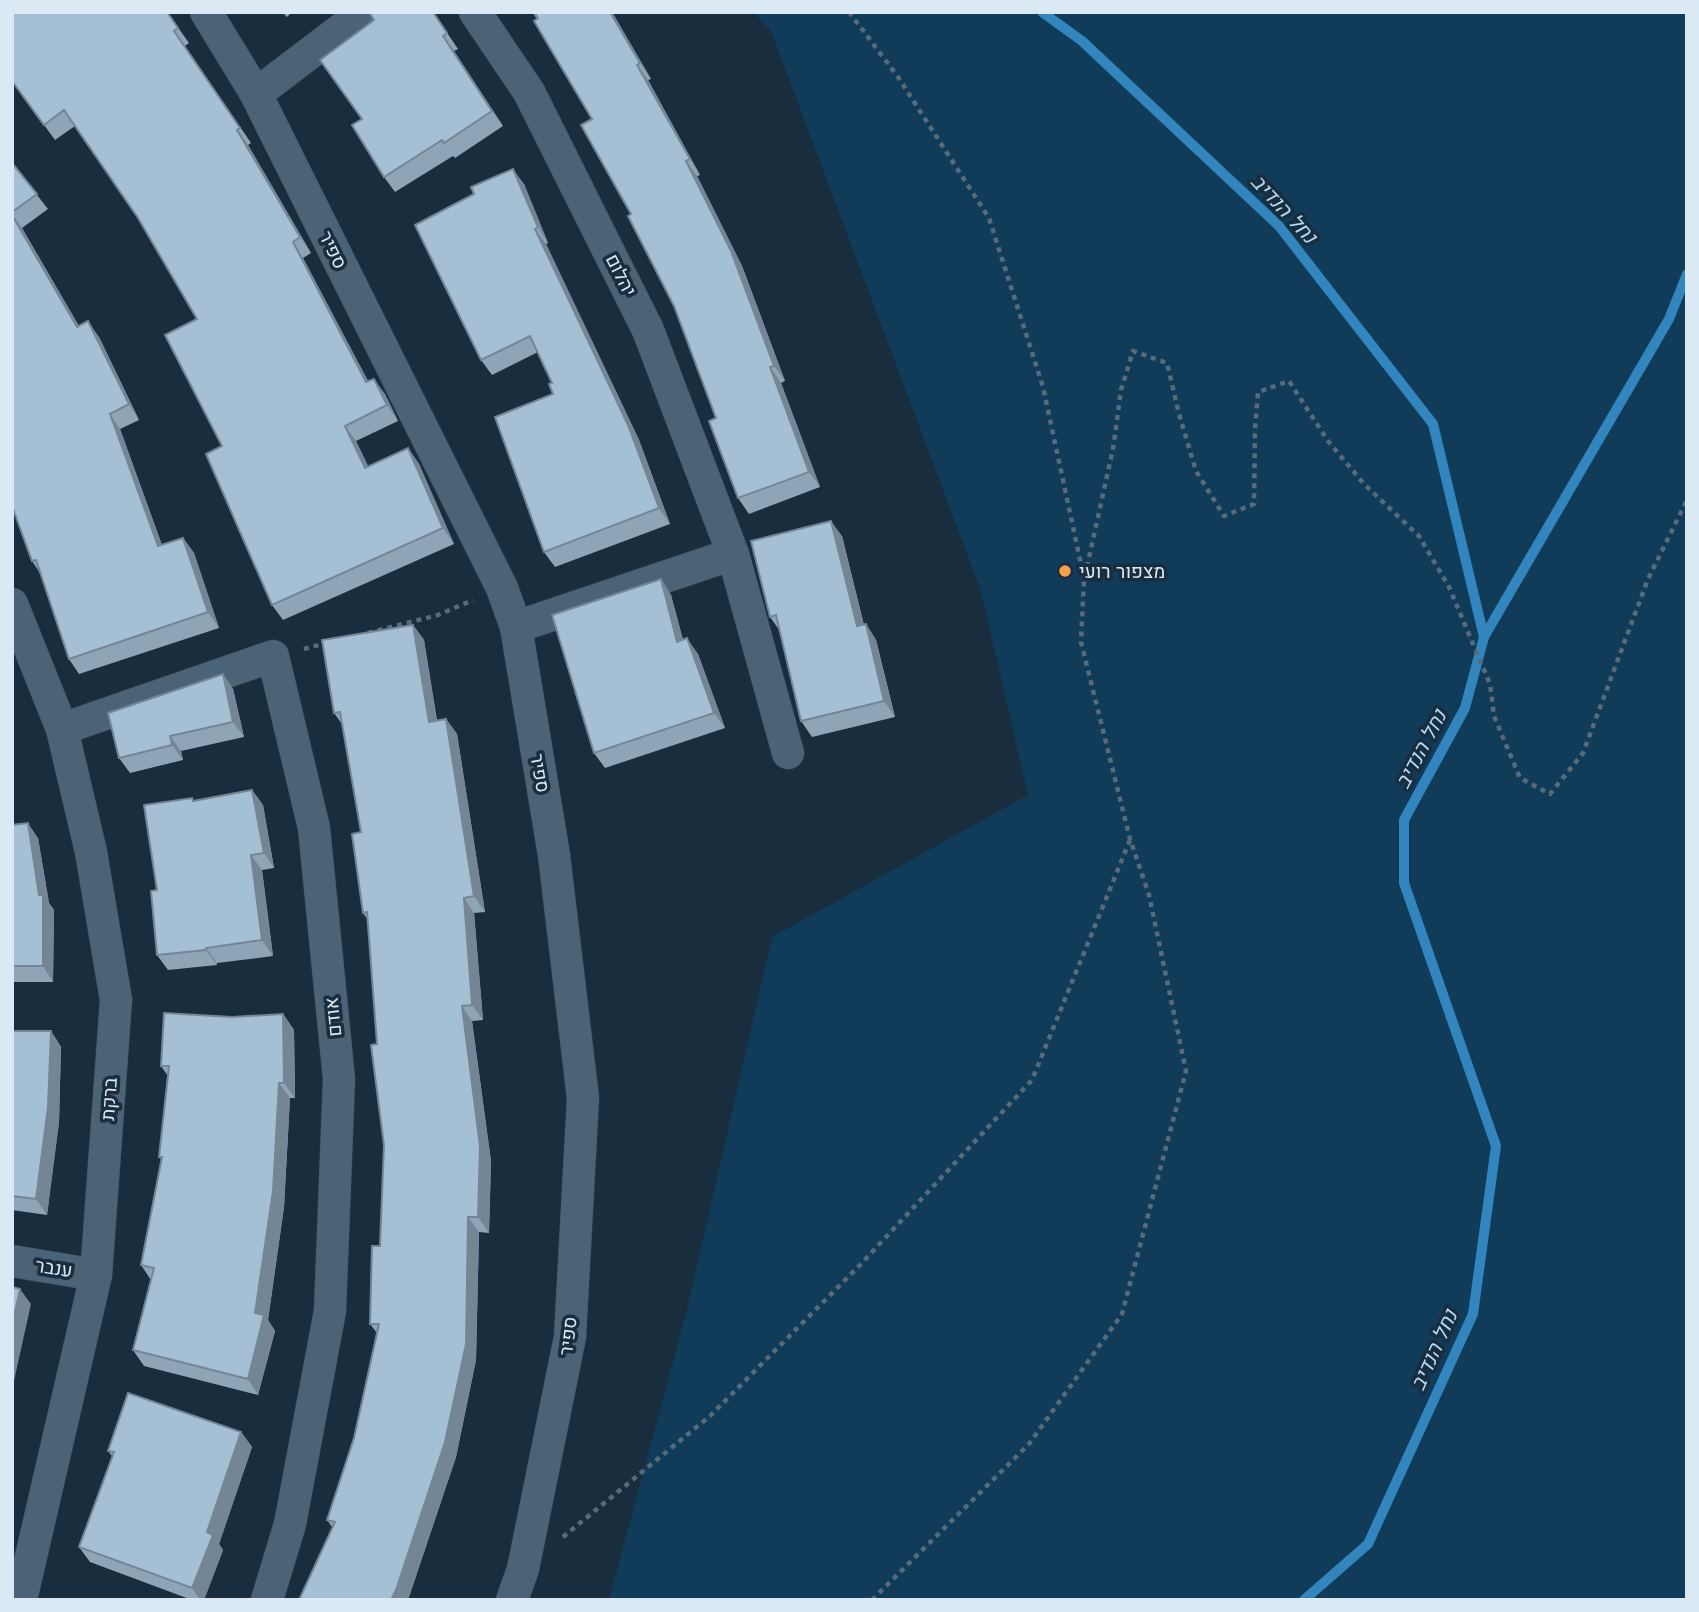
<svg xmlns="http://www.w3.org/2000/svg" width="1699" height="1612" font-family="'Libre Baskerville',Heebo,serif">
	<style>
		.green { fill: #113c59 }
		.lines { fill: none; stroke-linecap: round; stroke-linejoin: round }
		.stream { stroke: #3285bd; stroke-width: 10 }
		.street-casing { stroke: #364957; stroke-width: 33 }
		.path { stroke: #586b7a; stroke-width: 4.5; stroke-dasharray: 5 5; stroke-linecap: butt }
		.street { stroke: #4b6376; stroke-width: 32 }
		.wall { fill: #8ea5b7 }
		.shaded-wall { fill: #748695 }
		.building { fill: #a5c0d5; stroke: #748695; stroke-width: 2 }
		.poi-dot { fill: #f8a04b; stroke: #182e3f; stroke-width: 2.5 }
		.labels { text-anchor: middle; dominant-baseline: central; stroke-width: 7; stroke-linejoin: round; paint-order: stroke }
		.street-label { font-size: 19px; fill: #dbe9f4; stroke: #182e3f }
		.poi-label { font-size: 19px; fill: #dbe9f4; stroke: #182e3f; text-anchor: start }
		.water-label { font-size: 21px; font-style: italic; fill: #b3d9f7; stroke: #182e3f }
	</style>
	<rect width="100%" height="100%" fill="#182e3f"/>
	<!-- green -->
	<polygon class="green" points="753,12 1687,12 1687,1600 609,1600 686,1314 772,937 1028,795 981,591 771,31"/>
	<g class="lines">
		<!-- stream -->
		<g class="stream">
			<polyline points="1042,12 1082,41 1279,226 1433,424 1484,637 1465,708 1404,820 1404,883 1496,1146 1473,1314 1368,1544 1304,1600"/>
			<polyline points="1484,637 1669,319 1687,274"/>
		</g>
		<!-- street casing -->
		<g class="street-casing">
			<g id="street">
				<polyline points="206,12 256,94 502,588 516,627 554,855 583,1098 570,1337 523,1569 512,1600"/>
				<polyline points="475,12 529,92 648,330 733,554 788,753"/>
				<polyline points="256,94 364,12"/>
				<polyline points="12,604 62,729 91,852 116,1000 96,1275 21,1600"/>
				<polyline points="516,627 733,554"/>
				<polyline points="62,729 273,656 314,828 339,1079 330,1311 290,1524 267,1600"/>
				<polyline points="12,1261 96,1275"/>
			</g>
		</g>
		<!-- path -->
		<g class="path">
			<polyline points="849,12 898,77 989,218 1043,387 1084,578"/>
			<polyline points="368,633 438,615 473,600"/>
			<polyline points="304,649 326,643"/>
			<polyline points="563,1537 710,1416 860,1265 1032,1080 1130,840"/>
			<polyline points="872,1600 1029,1444 1122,1314 1186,1071 1149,895 1130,839 1081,642 1084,580 1113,449 1121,390 1133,351 1167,363 1179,414 1196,471 1224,516 1254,504 1255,429 1258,392 1289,381 1328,441 1364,484 1419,536 1449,587 1490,684 1494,716 1520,778 1550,794 1583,753 1648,579 1687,500"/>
		</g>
		<!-- street -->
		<use href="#street" class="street"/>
	</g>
	<!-- wall -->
	<g class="wall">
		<polygon points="167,12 189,43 185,46 251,143 248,145 311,253 303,258 368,381 385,394 398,421 356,441 368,466 408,448 419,464 454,544 283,620 272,605 222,446 197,319 138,218 75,126 55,140 12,81"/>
		<polygon points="282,12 292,12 287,17"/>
		<polygon points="433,12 458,49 454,51 503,126 455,158 453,156 395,192 384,177 362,119"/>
		<polygon points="532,12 612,12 651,79 648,80 700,175 697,176 742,266 785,381 781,383 820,487 749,514 738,498 716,418 674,306 631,214 592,119 537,19"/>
		<polygon points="12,163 48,209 22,228 79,326 99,337 139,420 120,429 162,545 183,538 194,553 219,628 79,674 69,659 40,573 32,561 12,506"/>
		<polygon points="524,184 548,243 546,244 639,440 670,524 555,567 544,552 553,394 552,383 538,352 492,375 481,360 474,194"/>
		<polygon points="842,536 864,625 866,624 876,640 895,717 812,737 801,721 780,631 770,617"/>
		<polygon points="661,579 671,595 683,640 698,654 725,728 605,768 594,753"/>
		<polygon points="413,625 424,640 437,720 446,719 457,734 485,912 474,913 483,1020 472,1021 491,1161 489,1233 479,1232 476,1360 456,1457 408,1600 299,1600 333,1528 327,1520 354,1438 377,1333 370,1324 380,1246 384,1145 377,1044 368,920 363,913 361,832 342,724 334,713"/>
		<polygon points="223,674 233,689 244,737 181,751 183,760 130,773 119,758"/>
		<polygon points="252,790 263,805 274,868 262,870 273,956 217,963 217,965 168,970 157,955 157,890 192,798 194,801"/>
		<polygon points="12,825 38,838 49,903 54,910 53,982 12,982"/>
		<polygon points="283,1014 294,1030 295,1098 290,1098 284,1207 268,1320 275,1331 258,1395 144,1366 133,1350 151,1280 141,1265 162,1160 159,1157 168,1076 161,1066 232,1017"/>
		<polygon points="12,1031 51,1031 61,1047 59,1122 47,1215 12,1210"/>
		<polygon points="241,1432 252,1447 219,1544 223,1550 204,1600 192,1600 90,1562 79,1547 112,1456 108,1451"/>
	</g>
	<!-- shaded-wall -->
	<g class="shaded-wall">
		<polygon points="610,12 612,12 651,79 640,63"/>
		<polygon points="443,36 454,51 503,126 492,111"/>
		<polygon points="637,65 648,80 700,175 690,159"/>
		<polygon points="237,130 248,145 311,253 300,237"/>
		<polygon points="686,161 697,176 742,266 785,381 774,366"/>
		<polygon points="513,169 524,184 548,243 538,227"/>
		<polygon points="12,214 22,228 88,342 77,327"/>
		<polygon points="535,229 546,244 639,440 670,524 659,508"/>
		<polygon points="293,242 303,258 377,398 366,382"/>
		<polygon points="88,321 99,337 139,420 129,404"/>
		<polygon points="770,367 781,383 820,487 809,472"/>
		<polygon points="374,379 385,394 398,421 387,405"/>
		<polygon points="110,414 120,429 168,562 158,546"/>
		<polygon points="345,426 356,441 376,483 365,468"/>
		<polygon points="408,448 419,464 454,544 443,528"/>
		<polygon points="831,521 842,536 868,642 857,626"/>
		<polygon points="183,538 194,553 219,628 208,612"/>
		<polygon points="661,579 671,595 688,658 677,642"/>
		<polygon points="866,624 876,640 895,717 884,701"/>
		<polygon points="413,625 424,640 439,737 429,722"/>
		<polygon points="687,638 698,654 725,728 714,713"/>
		<polygon points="223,674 233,689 244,737 233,722"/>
		<polygon points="446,719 457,734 485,912 474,896"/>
		<polygon points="170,736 181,751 183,760 172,745"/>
		<polygon points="252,790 263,805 274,868 264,853"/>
		<polygon points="28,823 38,838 49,903 54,910 53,982 43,966 39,895"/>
		<polygon points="251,855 262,870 273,956 262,940"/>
		<polygon points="464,898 474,913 483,1020 472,1005"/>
		<polygon points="206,948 217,963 217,965 206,950"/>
		<polygon points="462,1006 472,1021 491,1161 489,1233 478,1217"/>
		<polygon points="283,1014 294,1030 295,1098 284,1083"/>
		<polygon points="51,1031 61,1047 59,1122 47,1215 36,1199"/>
		<polygon points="279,1083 290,1098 284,1207 268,1320 275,1331 258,1395 248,1379"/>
		<polygon points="468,1217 479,1232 476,1360 456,1457 408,1600 391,1600"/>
		<polygon points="20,1289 31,1304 12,1390 12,1325"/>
		<polygon points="241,1432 252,1447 219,1544 223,1550 204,1600 200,1600 192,1588 207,1532"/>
	</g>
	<!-- building -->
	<g class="building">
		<polygon points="12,12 167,12 178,28 174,31 240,128 237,130 300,237 293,242 366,382 374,379 387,405 345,426 365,468 408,448 443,528 272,605 206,454 222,446 165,335 197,319 138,218 64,110 44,125 12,81"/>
		<polygon points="369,12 433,12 447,33 443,36 492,111 444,143 442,140 384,177 352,125 362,119 320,60 374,20"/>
		<polygon points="534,12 610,12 640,63 637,65 690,159 686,161 731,251 774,366 770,367 809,472 738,498 709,421 716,418 674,306 628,216 631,214 581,125 592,119 534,21 538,18"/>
		<polygon points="12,163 37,194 12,212"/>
		<polygon points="513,169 538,227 535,229 628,425 659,508 544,552 495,417 553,394 549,384 552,383 530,336 481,360 415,225 474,194 471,187"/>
		<polygon points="12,215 77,327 88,321 129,404 110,414 158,546 183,538 208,612 69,659 36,560 32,561 12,506"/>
		<polygon points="831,521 857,626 866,624 884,701 801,721 776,615 770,617 751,541"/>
		<polygon points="661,579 677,642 687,638 714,713 594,753 552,615"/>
		<polygon points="413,625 429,722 446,719 474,896 464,898 472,1005 462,1006 480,1146 478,1217 468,1217 466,1344 445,1442 396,1590 391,1600 299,1600 335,1522 327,1520 354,1438 379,1324 370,1324 372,1246 380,1246 384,1145 371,1045 377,1044 367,912 363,913 352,834 361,832 340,712 334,713 322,640"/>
		<polygon points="223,674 233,722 170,736 172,745 119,758 108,713"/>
		<polygon points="252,790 264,853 251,855 262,940 206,948 206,950 157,955 151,891 157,890 144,805 192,798 193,801"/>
		<polygon points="28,823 39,895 43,895 43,966 12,966 12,825"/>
		<polygon points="164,1013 232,1017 283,1014 284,1083 279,1083 273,1191 255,1313 264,1315 248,1379 133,1350 154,1268 141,1265 162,1157 159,1157 169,1066 161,1066"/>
		<polygon points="12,1031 51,1031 48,1107 36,1199 12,1196"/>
		<polygon points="12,1287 20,1289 12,1325"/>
		<polygon points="128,1393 241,1432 207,1532 213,1535 192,1588 79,1547 114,1452 108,1451"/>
	</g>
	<!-- markers -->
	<circle class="poi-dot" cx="1065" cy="571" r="7"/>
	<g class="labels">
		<!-- street labels -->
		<g class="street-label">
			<text transform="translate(333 250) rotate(64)">ספיר</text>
			<text transform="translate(621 275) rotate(63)">יהלום</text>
			<text transform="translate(540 773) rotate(80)">ספיר</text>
			<text transform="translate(333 1017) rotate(-96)">אודם</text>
			<text transform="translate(109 1099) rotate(-86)">ברקת</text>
			<text transform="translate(54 1268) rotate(9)">ענבר</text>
			<text transform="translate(568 1336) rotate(-83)">ספיר</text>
		</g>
		<!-- poi labels -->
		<g class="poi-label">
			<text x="1079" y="571">מצפור רועי</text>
		</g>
		<!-- water labels -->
		<g class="water-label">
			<text transform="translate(1284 209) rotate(47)">נחל הנדיב</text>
			<text transform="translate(1421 749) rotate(-62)">נחל הנדיב</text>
			<text transform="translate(1434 1350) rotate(-66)">נחל הנדיב</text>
		</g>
	</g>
	<!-- border -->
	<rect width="1699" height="1612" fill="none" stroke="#dbe9f4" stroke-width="28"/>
</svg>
